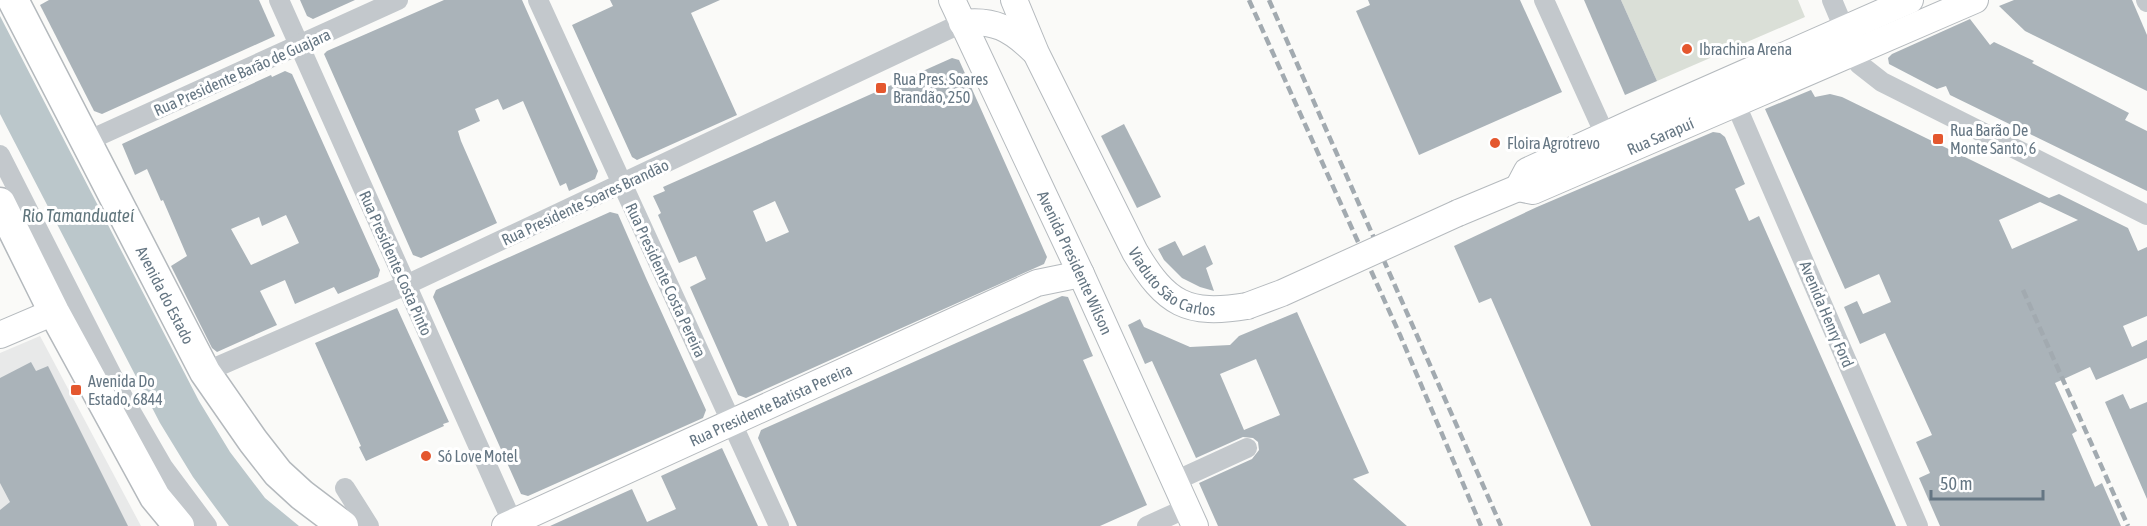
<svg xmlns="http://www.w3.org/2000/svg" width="2147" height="526" font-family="'Asap Condensed',sans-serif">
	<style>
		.built { fill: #e8e9e9 }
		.green { fill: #dadfd7 }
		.water { fill: #bbc7cb }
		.building { fill: #aab3b9; fill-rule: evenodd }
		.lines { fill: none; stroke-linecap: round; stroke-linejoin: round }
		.major-casing { stroke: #b5babe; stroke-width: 28 }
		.highway-casing { stroke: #b4b9bd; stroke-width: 33 }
		.minor { stroke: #c3c8cc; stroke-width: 20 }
		.major { stroke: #fff; stroke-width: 26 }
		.highway { stroke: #fff; stroke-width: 30 }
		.rail { stroke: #a2aab0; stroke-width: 4.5; stroke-dasharray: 9 4.5; stroke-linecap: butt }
		.major-bridge-casing { stroke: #b5babe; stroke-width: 28; stroke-linecap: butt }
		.major-bridge { stroke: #fff; stroke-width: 26 }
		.poi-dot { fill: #e4572e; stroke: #fff; stroke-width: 2 }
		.labels { text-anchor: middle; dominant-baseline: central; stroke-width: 6; stroke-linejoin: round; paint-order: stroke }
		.poi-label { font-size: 16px; fill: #657683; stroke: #fff; text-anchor: start }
		.street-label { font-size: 16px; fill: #657683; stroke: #fff }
		.water-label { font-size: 18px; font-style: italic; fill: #60757c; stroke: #fff }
	</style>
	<rect width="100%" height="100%" fill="#fafaf8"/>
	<!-- built -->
	<polygon class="built" points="40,336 141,526 0,526 0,353"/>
	<!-- green -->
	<polygon class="green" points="1621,0 1798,0 1805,17 1657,81"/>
	<!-- water -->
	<polygon class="water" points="0,16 199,401 230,452 265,498 299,526 229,526 193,477 160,423 0,114"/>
	<!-- building -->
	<g class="building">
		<polygon points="49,0 259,0 275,36 102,114 94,111 40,5"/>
		<polygon points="300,0 355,0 313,19 307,16"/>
		<polygon points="444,0 522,0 598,171 595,179 569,191 566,183 560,186 523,101 503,110 498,99 475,109 480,121 458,131 461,141 497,223 421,258 413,255 324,54 327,51"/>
		<polygon points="610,0 720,0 691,13 737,115 637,160 632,157 572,25 613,6"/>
		<polygon points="1368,0 1520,0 1562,92 1419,155 1356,11 1370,5"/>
		<polygon points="1584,0 1621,0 1657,81 1625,95"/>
		<polygon points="2014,0 2132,0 2147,35 2147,91 2025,31 1999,6"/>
		<polygon points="1970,19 1990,45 1994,42 2034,61 2032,63 2129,113 2125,120 2147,131 2147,191 1950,95 1946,86 1937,89 1889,64 1888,58 1892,54"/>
		<path d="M952 58 959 60 1047 257 1044 264 746 398 738 395 690 287 706 279 696 256 679 263 658 215 661 213 653 196 665 191 663 187ZM775 201 789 232 766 242 753 211Z"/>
		<path d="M285 71 292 74 380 270 378 277 338 294 334 287 295 304 285 280 260 291 277 325 217 352 212 348 171 266 187 256 163 200 161 201 147 169 135 175 122 144 271 75 272 77ZM286 215 299 243 251 265 231 229 259 217 262 226Z"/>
		<path d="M1811 90 1815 97 1830 94 1842 97 2049 198 2059 194 2128 228 2138 251 2147 247V316L2123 326 2132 347 2147 340V358L2096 380 2090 367 2055 383 2077 431 2072 434 2095 487 2102 483 2121 526H1940L1919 478 1930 473 1916 442 1932 435 1885 333 1860 344 1844 307 1857 301 1863 314 1891 302 1879 274 1845 289 1765 109ZM2040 202 2078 220 2012 249 1999 220Z"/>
		<polygon points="1124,124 1161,197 1137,208 1101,136"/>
		<polygon points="1713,132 1720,133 1725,137 1745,184 1735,189 1749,221 1759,216 1896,526 1591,526 1491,298 1479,303 1454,246 1537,207"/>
		<polygon points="610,212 618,214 646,278 706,410 703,418 528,496 521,494 433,297 436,290"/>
		<polygon points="1175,241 1183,256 1205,245 1213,264 1206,268 1214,291 1200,287 1182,278 1164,260 1158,249"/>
		<polygon points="1062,296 1068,297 1093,356 1083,360 1147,505 1100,526 797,526 758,438 761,430"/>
		<polygon points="397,308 449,422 443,424 444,426 366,461 359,447 361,446 315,343"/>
		<path d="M1297 312 1369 473 1353 479 1407 526H1218L1199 483 1252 459 1259 450 1258 442 1253 438 1243 437 1196 458 1152 361 1145 364 1128 325 1140 319 1144 327 1190 347 1230 345 1239 336ZM1256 359 1280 415 1244 430 1220 374Z"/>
		<polygon points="31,362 36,371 48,366 128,526 0,526 0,510 10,502 0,483 0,378"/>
		<polygon points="2123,394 2130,409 2147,402 2147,499 2105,402"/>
		<polygon points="722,448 758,526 550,526 632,489 647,522 676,509 661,476"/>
	</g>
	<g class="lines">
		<!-- major casing -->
		<g class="major-casing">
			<g id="major">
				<path id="s1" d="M952 0 1081 274 1195 526"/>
				<path id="s2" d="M1014 0 1036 53 1135 252C1166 304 1187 316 1247 306"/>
				<path d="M962 23C994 19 1011 29 1033 50"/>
				<path id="s3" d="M1518 188 1533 191 1975 0"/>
				<polyline points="1518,188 1527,171 1638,120 1910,0"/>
				<polyline points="1458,213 1518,188"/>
				<polyline points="0,335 54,312"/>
				<path id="s4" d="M505 526 1037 283 1081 274"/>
			</g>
		</g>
		<!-- highway casing -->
		<g class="highway-casing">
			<g id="highway">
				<path id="s5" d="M13 0 205 372 253 441 278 473 302 495 343 526"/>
				<polyline points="0,203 54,312 155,497 179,526"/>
			</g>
		</g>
		<!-- minor -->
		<g class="minor">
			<polyline points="279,0 514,526"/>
			<polyline points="538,0 779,526"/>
			<polyline points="1544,0 1611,148"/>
			<polyline points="1832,0 1859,64 1882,82 2147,215"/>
			<polyline points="2146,0 2147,2"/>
			<polyline points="1730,91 1918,526"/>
			<polyline points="85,142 398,0"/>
			<polyline points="0,155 126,403 163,467 207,526"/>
			<polyline points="205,372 406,285 962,23"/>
			<polyline points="1175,481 1247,448"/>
			<polyline points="345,488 369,526"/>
			<polyline points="1147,526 1187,508"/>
		</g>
		<!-- major -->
		<use href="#major" class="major"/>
		<!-- highway -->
		<use href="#highway" class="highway"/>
		<!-- rail -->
		<g class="rail">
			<polyline points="1249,0 1400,335 1481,526"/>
			<polyline points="1269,0 1501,526"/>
			<polyline points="2023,290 2128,526"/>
		</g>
		<!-- major-bridge casing -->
		<g class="major-bridge-casing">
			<polyline id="major-bridge" points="1247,306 1282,293 1458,213"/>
		</g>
		<!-- major-bridge -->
		<use href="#major-bridge" class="major-bridge"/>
	</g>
	<!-- markers -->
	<g class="poi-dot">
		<circle cx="1687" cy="49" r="6"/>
		<rect x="875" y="82" width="12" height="12" rx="3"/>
		<rect x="1932" y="133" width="12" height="12" rx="3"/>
		<circle cx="1495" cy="143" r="6"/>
		<rect x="70" y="384" width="12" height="12" rx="3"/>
		<circle cx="426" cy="456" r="6"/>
	</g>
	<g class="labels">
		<!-- poi labels -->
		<g class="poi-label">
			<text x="1699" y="49">Ibrachina Arena</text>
			<text x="893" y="79">Rua Pres. Soares<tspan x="893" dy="18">Brandão, 250</tspan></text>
			<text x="1950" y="130">Rua Barão De<tspan x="1950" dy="18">Monte Santo, 6</tspan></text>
			<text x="1507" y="143">Floira Agrotrevo</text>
			<text x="88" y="381">Avenida Do<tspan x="88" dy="18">Estado, 6844</tspan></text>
			<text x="438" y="456">Só Love Motel</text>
		</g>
		<!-- street labels -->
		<g class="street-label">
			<text transform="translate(242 72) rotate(-24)">Rua Presidente Barão de Guajara</text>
			<text stroke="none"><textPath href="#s3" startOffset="154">Rua Sarapuí</textPath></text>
			<text transform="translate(585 202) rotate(-25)">Rua Presidente Soares Brandão</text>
			<text transform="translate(396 263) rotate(66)">Rua Presidente Costa Pinto</text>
			<text stroke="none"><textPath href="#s1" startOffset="290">Avenida Presidente Wilson</textPath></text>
			<text stroke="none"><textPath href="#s2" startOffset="330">Viaduto São Carlos</textPath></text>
			<text transform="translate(666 280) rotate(65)">Rua Presidente Costa Pereira</text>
			<text stroke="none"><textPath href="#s5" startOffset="332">Avenida do Estado</textPath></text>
			<text transform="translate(1827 314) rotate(67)">Avenida Henry Ford</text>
			<text stroke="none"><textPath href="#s4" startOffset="292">Rua Presidente Batista Pereira</textPath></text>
		</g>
		<!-- water labels -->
		<g class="water-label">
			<text x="78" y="215">Rio Tamanduateí</text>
		</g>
	</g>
	<!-- scale -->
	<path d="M1931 490v9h112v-9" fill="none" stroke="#657683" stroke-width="3"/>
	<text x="1940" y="490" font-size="18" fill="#657683" stroke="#ffffff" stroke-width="4.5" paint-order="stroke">50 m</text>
</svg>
